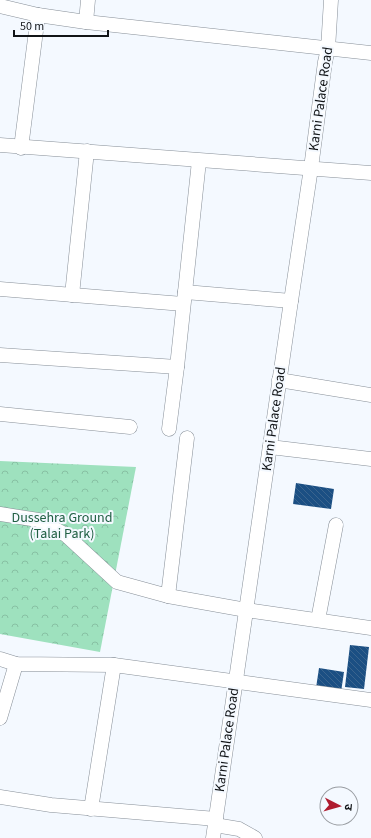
<svg xmlns="http://www.w3.org/2000/svg" width="371" height="838" font-family="'Source Sans 3','Noto Sans Devanagari',sans-serif">
	<style>
		.park { fill: url(#park-crowns) }
		.building { fill: url(#building-back-hatch) }
		.lines { fill: none; stroke-linecap: round; stroke-linejoin: round }
		.street-casing { stroke: #878f98; stroke-width: 15 }
		.street { stroke: #fff; stroke-width: 14 }
		.labels { text-anchor: middle; dominant-baseline: central; stroke-width: 4; stroke-linejoin: round; paint-order: stroke }
		.street-label { font-size: 14px; fill: #111417; stroke: #f4f9ff }
		.park-label { font-size: 14px; fill: #205f43; stroke: #f4f9ff }
	</style>
	<defs>
		<pattern id="park-crowns" width="20" height="18" patternUnits="userSpaceOnUse"><rect width="20" height="18" fill="#9ee1be"/><path d="M2 6a3 3 0 1 1 6 0M12 15a3 3 0 1 1 6 0" fill="none" stroke="#87c0a3"/></pattern>
		<pattern id="building-back-hatch" width="6" height="6" patternUnits="userSpaceOnUse"><rect width="6" height="6" fill="#1b4f83"/><path d="M-1 5l2 2M0 0l6 6M5-1l2 2" fill="none" stroke="#3a648e"/></pattern>
	</defs>
	<rect width="100%" height="100%" fill="#f4f9ff"/>
	<!-- park -->
	<polygon class="park" points="0,461 136,467 100,652 0,634"/>
	<!-- building -->
	<g class="building">
		<polygon points="296,483 334,489 331,509 293,504"/>
		<polygon points="350,645 369,647 364,689 345,687"/>
		<polygon points="319,668 344,672 341,692 316,688"/>
	</g>
	<g class="lines">
		<!-- street casing -->
		<g class="street-casing">
			<g id="street">
				<polyline points="0,6 38,15 86,22 371,53"/>
				<polyline points="86,22 88,0"/>
				<polyline points="0,145 371,173"/>
				<polyline points="21,148 38,15"/>
				<polyline points="0,289 183,304"/>
				<polyline points="185,292 291,301"/>
				<polyline points="72,295 87,151"/>
				<polyline points="0,355 177,367"/>
				<polyline points="279,380 371,395"/>
				<polyline points="0,414 130,427"/>
				<polyline points="169,429 177,367 199,161"/>
				<polyline points="270,447 371,459"/>
				<polyline points="0,514 38,520 66,535 117,582 168,596 246,610 371,628"/>
				<polyline points="168,596 187,438"/>
				<polyline points="318,620 336,525"/>
				<polyline points="0,659 16,664 114,665 371,700"/>
				<polyline points="0,718 16,664"/>
				<polyline points="0,797 51,805 216,819"/>
				<polyline points="91,809 114,665"/>
				<polyline points="215,825 239,829 255,838"/>
				<polyline points="213,838 291,301 311,168 325,62 328,49 331,0"/>
			</g>
		</g>
		<!-- street -->
		<use href="#street" class="street"/>
	</g>
	<g class="labels">
		<!-- street labels -->
		<g class="street-label">
			<text transform="translate(321 99) rotate(-82)">Karni Palace Road</text>
			<text transform="translate(274 419) rotate(-82)">Karni Palace Road</text>
			<text transform="translate(227 740) rotate(-82)">Karni Palace Road</text>
		</g>
		<!-- park labels -->
		<g class="park-label">
			<text x="62" y="518">Dussehra Ground<tspan x="62" dy="16">(Talai Park)</tspan></text>
		</g>
	</g>
	<!-- north arrow -->
	<g transform="translate(339 806) rotate(96)"><circle r="19" fill="#f4f9ff" stroke="#999da2"/>
	<path d="M0-3L7 15L0 10L-7 15Z" fill="#af1c2f"/>
	<text y="-6" font-size="11" font-weight="bold" text-anchor="middle" fill="#111417">उ</text>
	</g>
	<!-- scale -->
	<path d="M14 30v6h94v-6" fill="none" stroke="#111417" stroke-width="2"/>
	<text x="20" y="30" font-size="12" fill="#111417" stroke="#f4f9ff" stroke-width="3" paint-order="stroke">50 m</text>
</svg>
